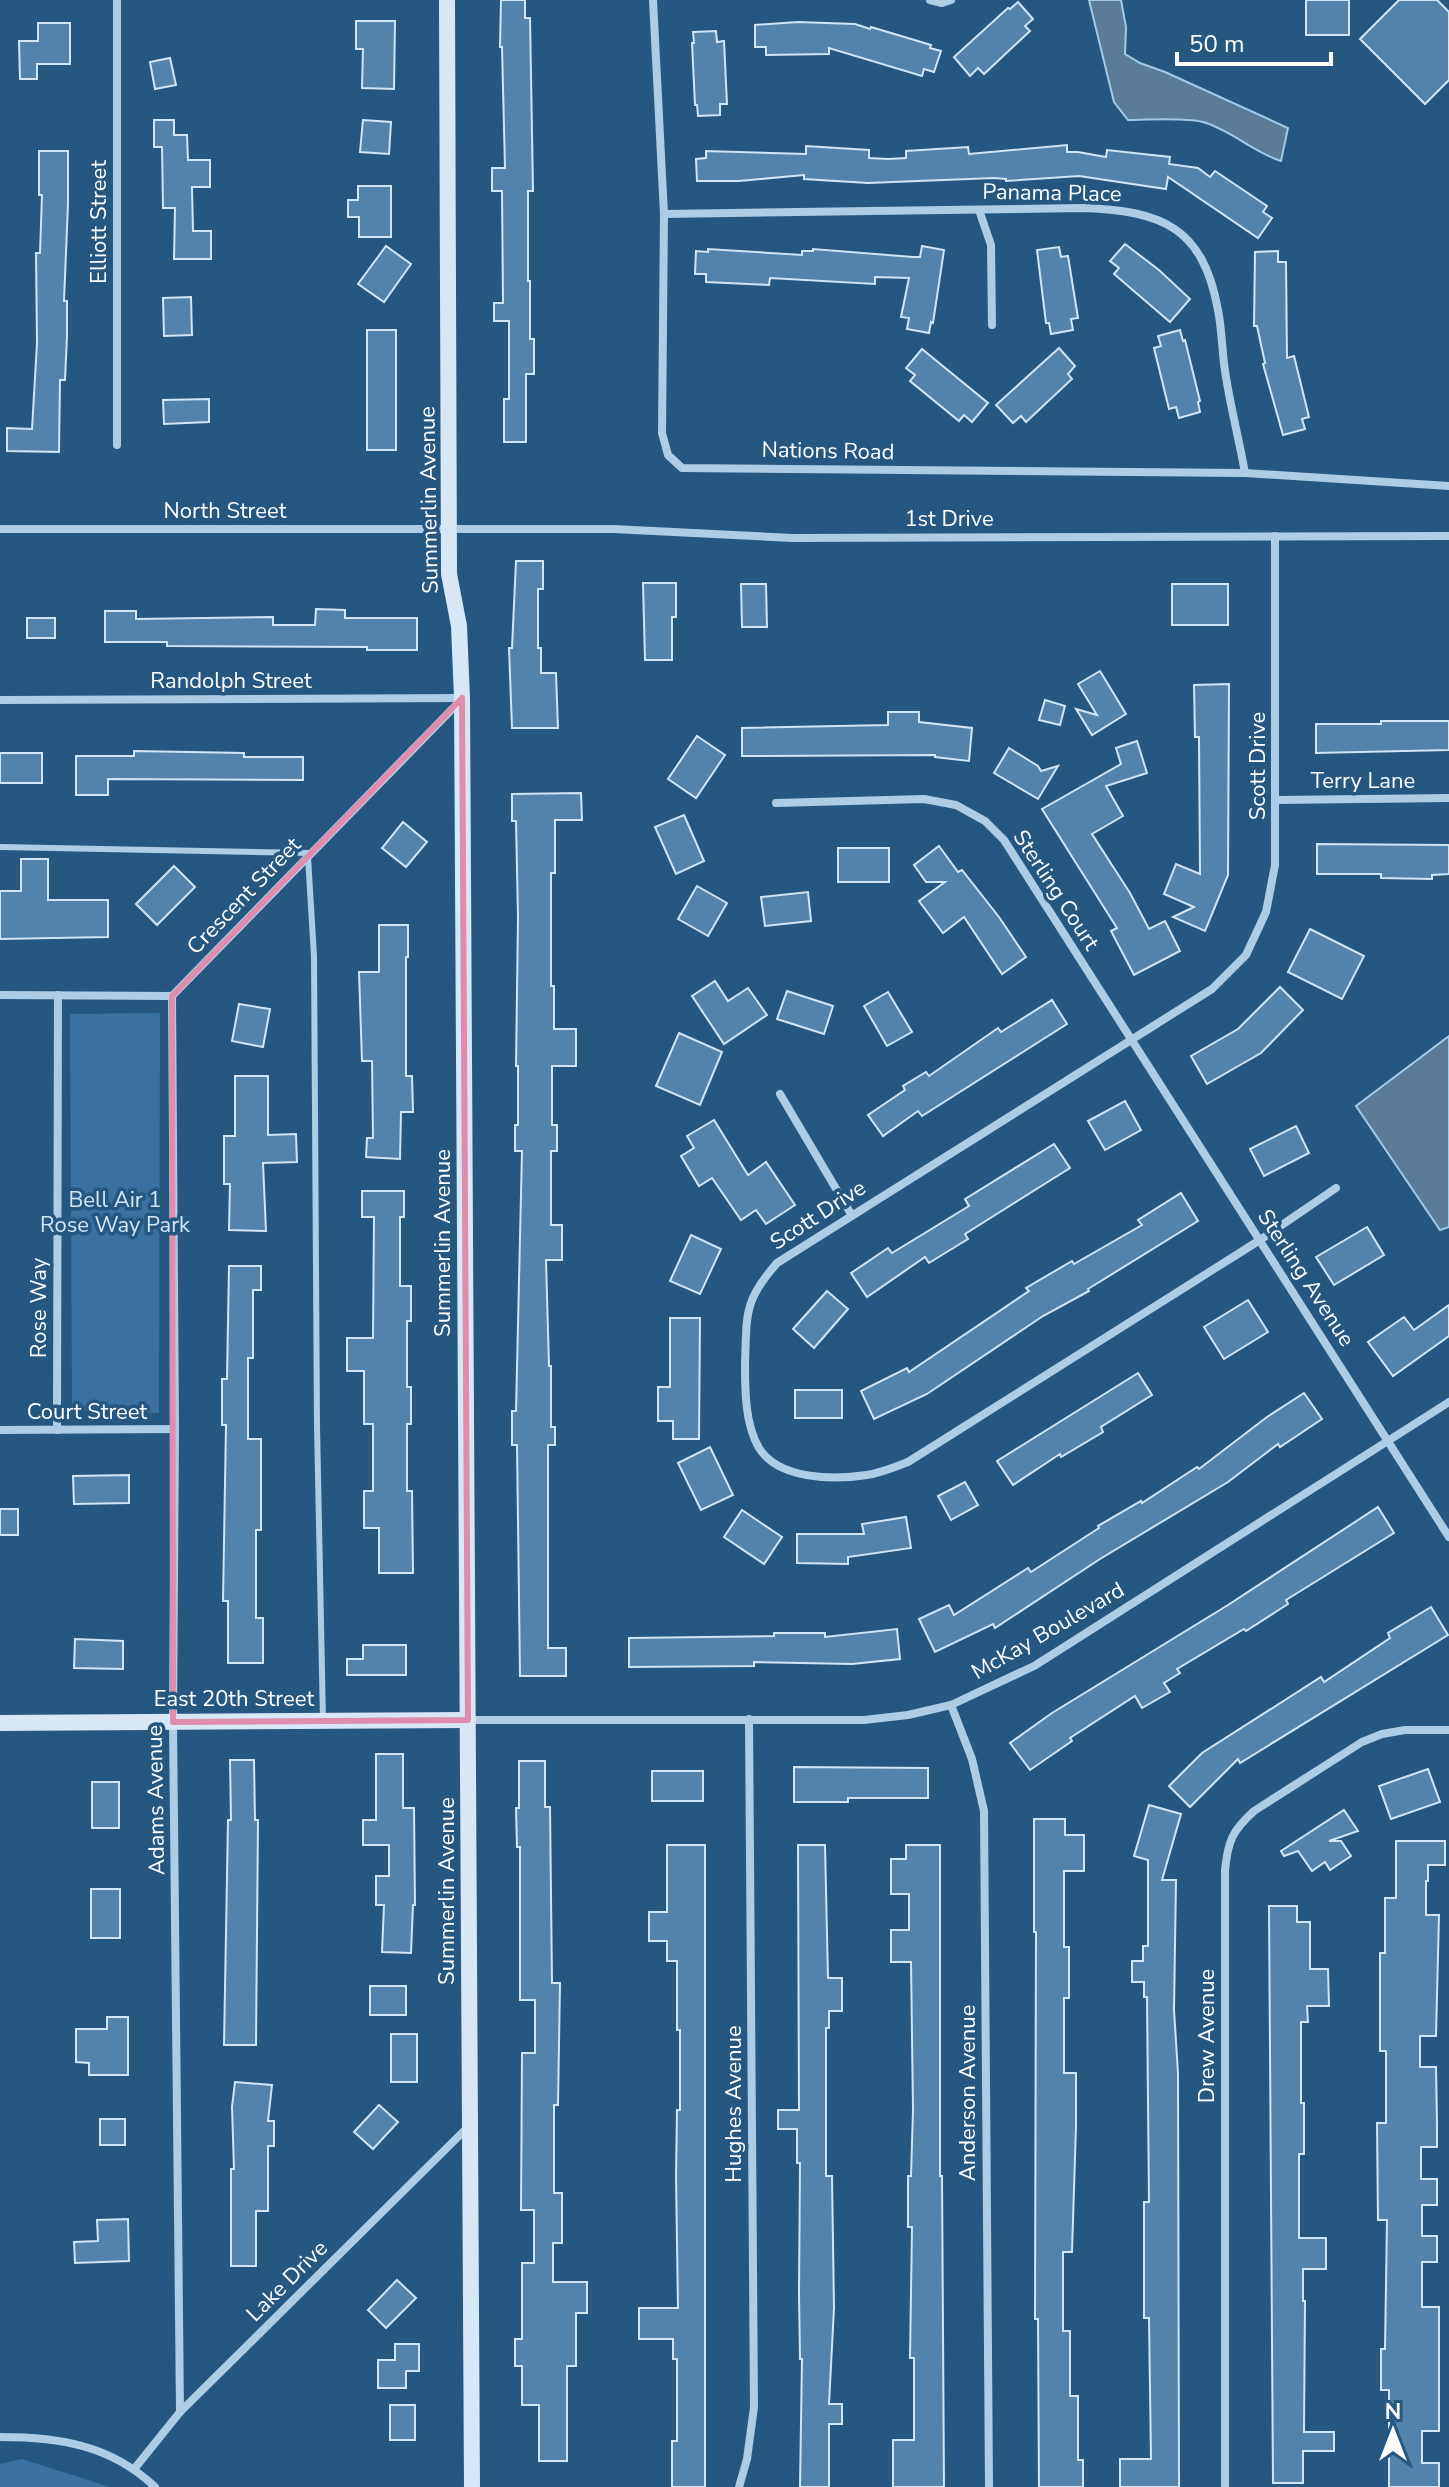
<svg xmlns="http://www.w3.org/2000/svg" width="1449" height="2487" font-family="'Nunito Sans',sans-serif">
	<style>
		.green { fill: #3b719e }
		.water { fill: #5a7c99; stroke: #a2c9e7; stroke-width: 2 }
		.building { fill: #5383ab; stroke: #d1e5f5; stroke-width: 2 }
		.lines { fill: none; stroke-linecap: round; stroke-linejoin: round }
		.lane { stroke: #adcde6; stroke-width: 6 }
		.street { stroke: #adcde6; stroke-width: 8 }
		.secondary { stroke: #d7e7f6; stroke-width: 16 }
		.marked { fill: none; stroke: #e08cad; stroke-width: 6; stroke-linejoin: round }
		.labels { text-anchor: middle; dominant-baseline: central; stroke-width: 7; stroke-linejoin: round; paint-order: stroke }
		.street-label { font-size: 22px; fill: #fff; stroke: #265780 }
		.park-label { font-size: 22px; fill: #d1e5f5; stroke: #265780 }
	</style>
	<rect width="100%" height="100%" fill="#265780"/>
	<!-- green -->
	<g class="green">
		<polygon points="160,1013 159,1413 72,1411 70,1014"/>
		<polygon points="22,2459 110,2487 0,2487 0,2464"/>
	</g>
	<!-- water -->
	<g class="water">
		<path d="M1089 0H1121L1126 27 1125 54 1140 63 1165 72 1288 128 1281 161C1253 152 1231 130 1203 122 1183 117 1149 120 1128 120L1114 102Z"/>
		<polygon points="1449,1036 1449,1227 1440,1230 1356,1106"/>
	</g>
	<!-- building -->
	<g class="building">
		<polygon points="501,0 525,0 525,18 530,18 533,191 528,191 528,281 530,281 530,339 534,339 534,374 526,374 526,442 504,442 504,399 509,399 509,321 494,321 494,303 503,303 502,191 492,191 492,168 505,168 502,47 500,47"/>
		<rect x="1306" y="0" width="43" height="35"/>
		<polygon points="1399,0 1437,0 1449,12 1449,80 1425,104 1360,39"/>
		<polygon points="1018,2 1033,19 1025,26 1030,31 984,74 978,68 970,76 954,57 1008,8 1010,9"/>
		<polygon points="356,21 395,21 394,89 362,88 363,49 356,49"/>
		<polygon points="798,22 855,24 870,29 871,27 931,45 930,48 941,51 934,72 924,69 922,76 829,48 829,54 766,55 766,47 755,47 755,25"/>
		<polygon points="38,23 70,23 70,64 37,64 37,79 20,79 19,41 38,41"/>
		<polygon points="716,31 717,42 724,41 727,104 720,104 720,115 698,116 697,105 695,105 692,43 694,43 693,32"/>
		<polygon points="170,58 176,85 155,89 150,62"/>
		<polygon points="154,120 174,120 174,135 187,135 188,160 210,160 210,187 192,187 193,231 211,231 211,259 174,259 175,208 163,208 162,147 154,147"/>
		<polygon points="363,120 391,122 389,154 360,152"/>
		<polygon points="1067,145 1067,152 1078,152 1106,157 1107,150 1170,157 1169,164 1198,168 1210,177 1215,171 1267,206 1263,212 1272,218 1258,238 1168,177 1166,189 1079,176 1006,181 1006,179 994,178 868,183 804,179 804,175 739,181 697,181 696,159 706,158 706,151 806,154 806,146 869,150 869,158 888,159 906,158 906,151 968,147 969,154"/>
		<polygon points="39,151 68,151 68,204 64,301 67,301 67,336 65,380 60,380 59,452 7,451 7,428 32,429 37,343 36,253 40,253 42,195 39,195"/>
		<polygon points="358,186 391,186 391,237 359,237 359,217 348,217 348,200 358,200"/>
		<polygon points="1125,244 1159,270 1190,299 1170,322 1114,274 1119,268 1110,261"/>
		<polygon points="386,246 411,264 384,302 358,284"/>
		<polygon points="922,246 944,250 933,323 931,322 929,333 907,329 909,318 901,317 909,278 875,277 875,284 770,278 769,285 706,282 706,274 695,274 696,251 708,252 708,249 802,255 802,251 813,251 813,249 913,257 920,257"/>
		<polygon points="1059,247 1061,257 1068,256 1078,318 1071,319 1073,330 1051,334 1049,323 1046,323 1037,250"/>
		<polygon points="1278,251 1278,262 1286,262 1287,358 1294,356 1309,417 1302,419 1305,429 1283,435 1263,364 1265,363 1257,326 1254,326 1255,252"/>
		<polygon points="191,297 192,335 164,336 163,298"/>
		<rect x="367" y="330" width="29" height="120"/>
		<polygon points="1180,330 1183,341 1185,340 1200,401 1198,402 1200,412 1179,418 1176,407 1169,409 1154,348 1161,346 1158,336"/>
		<polygon points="1059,348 1075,366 1068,374 1072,379 1026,422 1021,416 1013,423 996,405"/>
		<polygon points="922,349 988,403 972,422 964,415 959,421 910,381 915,375 906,368"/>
		<polygon points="209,399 209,422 164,424 163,400"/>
		<polygon points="516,561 543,561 543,589 538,589 538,648 541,648 541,673 556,673 558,728 512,728 509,648 512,648"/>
		<polygon points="643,583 676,583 676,617 672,617 672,660 645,660"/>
		<polygon points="741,584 766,584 767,627 742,627"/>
		<rect x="1172" y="584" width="56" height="41"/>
		<polygon points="316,609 345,610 345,618 417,618 417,650 367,650 367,647 167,646 167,642 105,642 105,611 136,611 136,619 273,617 273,625 315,625"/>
		<rect x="27" y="618" width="28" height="20"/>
		<polygon points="1100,671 1126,714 1092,735 1076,709 1097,715 1078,684"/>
		<polygon points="1229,684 1228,875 1205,931 1173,917 1194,907 1164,894 1176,864 1200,874 1199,737 1195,737 1194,685"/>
		<polygon points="1045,700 1065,706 1060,725 1039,720"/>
		<polygon points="888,712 919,712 919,722 972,728 969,761 935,757 935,755 742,756 742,728 888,725"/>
		<polygon points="1381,721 1449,721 1449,750 1316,753 1316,724 1381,724"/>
		<polygon points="697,736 725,755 696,798 668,779"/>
		<polygon points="1137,741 1147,773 1106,786 1123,816 1092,834 1130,893 1149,929 1165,921 1180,951 1134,975 1111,931 1117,928 1042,809 1121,764 1116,748"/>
		<polygon points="1009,748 1038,766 1041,771 1058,766 1038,799 994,773"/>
		<polygon points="134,751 244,753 244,757 303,757 303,780 108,779 108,795 76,795 76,756 134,756"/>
		<rect x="0" y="753" width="42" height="30"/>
		<polygon points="581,793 582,820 555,820 555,873 551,873 551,986 554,986 554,1029 576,1029 576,1066 552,1066 552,1125 557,1125 557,1151 551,1151 551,1225 562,1225 562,1260 546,1260 549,1366 551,1366 551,1427 555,1427 555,1445 548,1445 548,1648 566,1648 566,1676 520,1676 517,1445 512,1445 512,1411 516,1411 522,1151 515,1151 515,1125 518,1125 518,1066 516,1066 518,917 516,821 512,821 512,794"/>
		<polygon points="684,815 704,861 676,874 655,827"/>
		<polygon points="403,822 427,842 406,867 382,848"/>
		<polygon points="1317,844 1449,845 1449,874 1432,875 1432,879 1381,878 1381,874 1317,874"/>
		<polygon points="939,846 958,872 962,870 999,917 1026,957 1002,974 964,917 943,933 919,901 945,882 926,882 914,865"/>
		<rect x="838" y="848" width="51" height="34"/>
		<polygon points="21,859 48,859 48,900 108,900 108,937 0,939 0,891 21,891"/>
		<polygon points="174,866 195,887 157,925 136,904"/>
		<polygon points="697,886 727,903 708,936 678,919"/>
		<polygon points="808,892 811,921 765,926 761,897"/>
		<polygon points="379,925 408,925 408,957 406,957 406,1076 412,1076 413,1112 401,1112 400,1159 366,1157 367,1138 373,1138 372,1061 362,1061 359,972 379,972"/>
		<polygon points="1310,929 1364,956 1342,999 1288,972"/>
		<polygon points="715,981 728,1001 748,988 767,1015 724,1044 692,996"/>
		<polygon points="1280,987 1303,1010 1261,1053 1207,1084 1191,1056 1238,1029"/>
		<polygon points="787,991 833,1006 824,1034 777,1019"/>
		<polygon points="888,992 912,1032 887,1046 864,1006"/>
		<polygon points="1052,1000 1067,1024 922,1116 918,1111 883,1136 868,1115 905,1090 903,1086 926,1072 929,1076 998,1028 1001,1032"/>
		<polygon points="239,1004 270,1009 263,1047 232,1041"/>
		<polygon points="679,1033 722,1052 700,1105 656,1086"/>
		<polygon points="235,1076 268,1076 268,1135 296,1134 297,1162 263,1163 266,1231 229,1230 230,1184 224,1184 224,1136 235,1136"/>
		<polygon points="1125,1101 1141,1130 1105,1150 1088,1121"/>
		<polygon points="714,1120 748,1175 766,1162 795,1205 766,1224 756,1210 741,1220 712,1178 699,1186 681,1156 694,1148 687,1136"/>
		<polygon points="1296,1126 1309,1153 1264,1176 1250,1149"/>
		<polygon points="1054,1144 1070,1168 965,1234 968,1239 929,1263 925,1257 867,1297 851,1273 888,1248 892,1253 969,1206 965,1199"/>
		<polygon points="362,1191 404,1191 404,1217 400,1217 400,1286 411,1286 411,1321 407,1321 407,1387 411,1387 411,1424 407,1424 407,1491 412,1491 413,1573 379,1573 379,1528 364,1528 364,1491 373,1491 373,1424 364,1424 364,1371 347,1371 347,1338 373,1338 374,1217 362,1217"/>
		<polygon points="1181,1193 1198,1221 1088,1289 1089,1291 1043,1316 927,1394 874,1419 861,1391 907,1368 909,1372 1029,1291 1026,1288 1072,1261 1074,1264 1142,1225 1138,1220"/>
		<polygon points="1367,1227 1384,1255 1334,1285 1316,1257"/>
		<polygon points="691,1235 721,1249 700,1294 670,1281"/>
		<polygon points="229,1266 261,1266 261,1290 253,1290 253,1358 248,1358 248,1439 261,1439 261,1530 256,1530 256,1618 263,1618 263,1663 228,1663 228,1601 223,1601 226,1425 222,1425 222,1379 227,1379"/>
		<polygon points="827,1291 848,1309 814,1348 793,1329"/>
		<polygon points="1248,1300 1268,1332 1224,1359 1204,1327"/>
		<polygon points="1449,1305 1449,1336 1393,1376 1368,1342 1404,1317 1414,1330"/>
		<polygon points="670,1318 700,1318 699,1439 673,1439 673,1421 658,1421 658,1387 670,1387"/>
		<polygon points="1138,1373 1152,1395 1101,1427 1103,1432 1061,1457 1060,1454 1013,1485 997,1461"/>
		<rect x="795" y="1390" width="47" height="28"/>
		<polygon points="1304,1393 1322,1419 1280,1447 1278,1444 1228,1482 1100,1559 995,1628 993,1624 935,1652 919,1619 949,1605 954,1615 1028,1568 1031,1572 1099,1528 1098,1526 1141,1501 1142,1503 1197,1467 1199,1469 1267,1417"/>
		<polygon points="710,1447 733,1495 701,1510 678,1463"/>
		<polygon points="129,1475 129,1503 74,1504 73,1476"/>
		<polygon points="965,1482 978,1505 951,1520 938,1496"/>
		<polygon points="1378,1507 1394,1533 1286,1600 1288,1604 1246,1631 1244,1629 1177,1669 1180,1673 1164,1683 1170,1692 1142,1708 1135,1696 1070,1738 1072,1741 1030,1770 1010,1743 1052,1713 1228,1605"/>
		<rect x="0" y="1509" width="18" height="26"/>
		<polygon points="742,1510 782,1537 764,1564 724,1537"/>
		<polygon points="906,1517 911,1548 848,1557 848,1564 797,1563 797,1534 864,1534 862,1524"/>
		<polygon points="1431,1607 1448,1635 1240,1763 1238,1759 1190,1807 1169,1786 1202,1753 1321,1677 1324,1682 1390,1638 1388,1633"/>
		<polygon points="897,1629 900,1659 852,1664 754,1662 754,1666 629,1667 629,1638 774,1636 774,1633 825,1633 825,1637"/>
		<polygon points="75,1639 123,1641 123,1669 74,1668"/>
		<polygon points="363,1645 406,1645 406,1675 347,1675 347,1659 363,1659"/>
		<polygon points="376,1754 403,1754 403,1808 414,1808 415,1905 413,1905 411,1953 382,1952 384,1905 376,1905 376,1876 389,1876 389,1845 363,1845 363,1820 376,1820"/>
		<polygon points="230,1760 254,1760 255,1820 258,1820 256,2045 224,2045 228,1820 231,1820"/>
		<polygon points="519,1761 545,1761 545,1807 550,1807 552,1983 560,1983 558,2105 554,2105 554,2193 562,2193 562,2243 553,2243 553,2282 587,2282 587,2313 576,2313 576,2366 567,2366 567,2461 539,2461 539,2405 522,2405 522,2366 515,2366 515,2339 522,2339 522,2263 534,2263 534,2210 521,2210 522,2053 535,2053 535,2000 520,2000 520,1847 517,1847 516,1808 519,1808"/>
		<polygon points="794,1767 928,1768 928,1798 848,1798 848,1802 794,1802"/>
		<polygon points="1428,1769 1440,1802 1391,1819 1379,1786"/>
		<rect x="652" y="1771" width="51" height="30"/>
		<rect x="92" y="1782" width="27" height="46"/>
		<polygon points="1149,1805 1181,1814 1162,1880 1176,1880 1174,2010 1178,2073 1179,2487 1120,2487 1120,2459 1151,2459 1149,2318 1144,2318 1144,2202 1149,2202 1147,1997 1144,1997 1144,1982 1132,1982 1132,1961 1143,1961 1143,1946 1148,1946 1148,1860 1134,1856"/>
		<polygon points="1344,1810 1358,1831 1329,1841 1341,1841 1351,1856 1330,1870 1325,1862 1312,1871 1298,1851 1284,1856 1281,1851"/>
		<polygon points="1034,1819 1065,1819 1065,1835 1084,1835 1084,1871 1064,1871 1064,1947 1069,1947 1069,1998 1064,1998 1064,2073 1076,2073 1076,2126 1072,2252 1063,2252 1063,2331 1070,2331 1070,2396 1078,2396 1078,2460 1083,2460 1083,2487 1039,2487 1038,2319 1035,2319 1036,1932 1034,1932"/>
		<polygon points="1396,1841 1445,1841 1445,1865 1428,1865 1428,1881 1426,1881 1426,1915 1439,1915 1436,2036 1420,2036 1420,2067 1436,2067 1437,2123 1437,2147 1421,2147 1421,2179 1437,2179 1437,2205 1422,2205 1422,2236 1437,2236 1437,2262 1422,2262 1422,2307 1439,2307 1439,2431 1422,2431 1422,2463 1439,2463 1439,2487 1389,2487 1389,2390 1381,2390 1381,2349 1385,2349 1387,2220 1378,2220 1377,2123 1386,2123 1386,2051 1380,2051 1380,1953 1385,1953 1385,1898 1396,1898"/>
		<polygon points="667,1845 705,1845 705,2487 672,2487 672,2441 677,2441 677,2359 673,2359 673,2339 639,2339 639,2308 678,2308 676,2176 677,2110 680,2110 680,2030 677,2030 677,1961 667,1961 667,1941 649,1941 649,1912 667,1912"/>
		<polygon points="798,1845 825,1845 828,1978 842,1978 842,2011 829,2011 829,2028 826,2028 826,2176 832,2176 834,2308 829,2404 842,2404 842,2424 829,2424 829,2487 800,2487 802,2359 800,2359 799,2294 800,2163 797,2163 797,2129 778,2129 778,2110 799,2110"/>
		<polygon points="906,1845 940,1845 940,2176 942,2176 944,2487 893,2487 893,2440 914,2440 914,2358 910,2358 912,2227 908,2227 908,2176 911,2176 913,2110 911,1962 891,1962 891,1930 909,1930 909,1894 891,1894 891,1859 906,1859"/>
		<rect x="91" y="1889" width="29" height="49"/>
		<polygon points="1269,1906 1297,1906 1297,1922 1310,1922 1310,1969 1328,1969 1329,2006 1307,2006 1308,2022 1301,2022 1301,2103 1304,2103 1304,2154 1299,2154 1299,2238 1326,2238 1326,2269 1303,2269 1303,2301 1305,2301 1304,2432 1334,2432 1334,2451 1303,2451 1303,2483 1273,2483"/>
		<rect x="370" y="1986" width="36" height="29"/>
		<polygon points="107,2017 128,2017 128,2075 89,2075 89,2063 76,2062 76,2029 107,2029"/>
		<rect x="391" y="2034" width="26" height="48"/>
		<polygon points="235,2082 272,2085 268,2121 274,2121 274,2146 268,2146 268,2211 256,2211 256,2266 231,2266 231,2169 234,2169 232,2107"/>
		<polygon points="379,2105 398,2122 373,2149 354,2132"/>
		<rect x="100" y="2119" width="25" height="26"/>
		<polygon points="128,2219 129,2261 75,2263 74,2242 98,2241 97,2220"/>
		<polygon points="397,2280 416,2298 386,2328 368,2310"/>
		<polygon points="395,2344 419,2344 419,2371 406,2371 406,2388 378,2388 378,2360 395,2360"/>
		<rect x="390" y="2405" width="25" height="35"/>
	</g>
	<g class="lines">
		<!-- lane -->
		<g class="lane">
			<polyline points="0,847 311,853"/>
			<polyline points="308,857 314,956 317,1426 323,1721"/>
		</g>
		<!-- street -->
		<g class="street">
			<polyline points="653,0 664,214 662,433 668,455 682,468 1245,473 1449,486"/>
			<polyline points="930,0 942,3 951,0"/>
			<polyline points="979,210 991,245 992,325"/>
			<path d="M664 214 1084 208C1162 211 1203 227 1218 310 1222 330 1222 351 1225 371 1230 405 1239 439 1245 473"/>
			<polyline points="117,445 117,0"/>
			<polyline points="0,529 613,529 792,538 1449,536"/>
			<path d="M1275 536V865L1266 912 1246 955 1212 989 777 1263C743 1302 747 1314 745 1364 745 1391 745 1424 759 1448 779 1480 834 1480 867 1475 881 1473 895 1467 908 1462L1260 1240 1336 1188"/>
			<polyline points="0,700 462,698"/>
			<polyline points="1277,800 1449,798"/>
			<polyline points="776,803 924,799 956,805 985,821 1004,840 1449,1537"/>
			<polyline points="0,995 172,996 462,699"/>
			<polyline points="172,996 175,1429 173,1722 180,2412"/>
			<polyline points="780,1094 851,1214"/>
			<polyline points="0,1430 175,1429"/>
			<polyline points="57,1430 58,995"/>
			<polyline points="951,1705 972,1759 984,1811 989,2487"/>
			<polyline points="469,1720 864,1720 908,1715 951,1705 1034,1666 1449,1402"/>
			<path d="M0 2437C59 2437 111 2445 155 2487"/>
			<polyline points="135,2468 180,2412 469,2126"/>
			<polyline points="739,2487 747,2459 754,2407 749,1719"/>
			<path d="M1225 2487V1870C1228 1841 1232 1831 1254 1811L1362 1742 1382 1734 1405 1730H1449"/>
		</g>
		<!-- secondary -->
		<g class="secondary">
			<polyline points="447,0 449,574 459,626 462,698 472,2487"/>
			<polyline points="0,1723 468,1720"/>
		</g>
	</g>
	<!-- marked area -->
	<path class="marked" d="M462 698 468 1720 173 1722 172 996Z"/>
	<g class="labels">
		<!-- street labels -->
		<g class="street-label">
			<text transform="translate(1052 193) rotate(1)">Panama Place</text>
			<text transform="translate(99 222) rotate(-90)">Elliott Street</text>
			<text transform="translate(828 451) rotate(1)">Nations Road</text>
			<text transform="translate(429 500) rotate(-91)">Summerlin Avenue</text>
			<text x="225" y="511">North Street</text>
			<text x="949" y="519">1st Drive</text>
			<text x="231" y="681">Randolph Street</text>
			<text transform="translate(1258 766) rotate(-90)">Scott Drive</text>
			<text x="1363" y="781">Terry Lane</text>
			<text transform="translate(1056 890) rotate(57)">Sterling Court</text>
			<text transform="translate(244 896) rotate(-46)">Crescent Street</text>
			<text transform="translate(818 1215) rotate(-33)">Scott Drive</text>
			<text transform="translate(443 1243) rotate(-90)">Summerlin Avenue</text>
			<text transform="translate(1306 1278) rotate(57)">Sterling Avenue</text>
			<text transform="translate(39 1308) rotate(-90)">Rose Way</text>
			<text x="87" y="1412">Court Street</text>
			<text transform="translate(1048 1631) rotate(-30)">McKay Boulevard</text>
			<text x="234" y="1699">East 20th Street</text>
			<text transform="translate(156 1800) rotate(-91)">Adams Avenue</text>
			<text transform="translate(447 1891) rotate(-90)">Summerlin Avenue</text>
			<text transform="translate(1207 2036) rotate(-90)">Drew Avenue</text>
			<text transform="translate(968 2093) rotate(-90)">Anderson Avenue</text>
			<text transform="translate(734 2104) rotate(-90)">Hughes Avenue</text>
			<text transform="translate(287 2281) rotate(-45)">Lake Drive</text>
		</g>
		<!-- park labels -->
		<g class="park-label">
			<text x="115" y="1200">Bell Air 1<tspan x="115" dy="25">Rose Way Park</tspan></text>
		</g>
	</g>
	<!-- north arrow -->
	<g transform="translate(1393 2431)" stroke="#265780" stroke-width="6" paint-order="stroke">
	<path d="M0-6L14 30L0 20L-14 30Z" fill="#ffffff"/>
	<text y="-12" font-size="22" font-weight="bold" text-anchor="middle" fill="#ffffff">N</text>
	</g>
	<!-- scale -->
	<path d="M1177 52v12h154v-12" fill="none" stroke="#ffffff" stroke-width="4"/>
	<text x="1189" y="52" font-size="24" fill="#ffffff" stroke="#265780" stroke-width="6" paint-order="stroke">50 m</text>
</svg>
